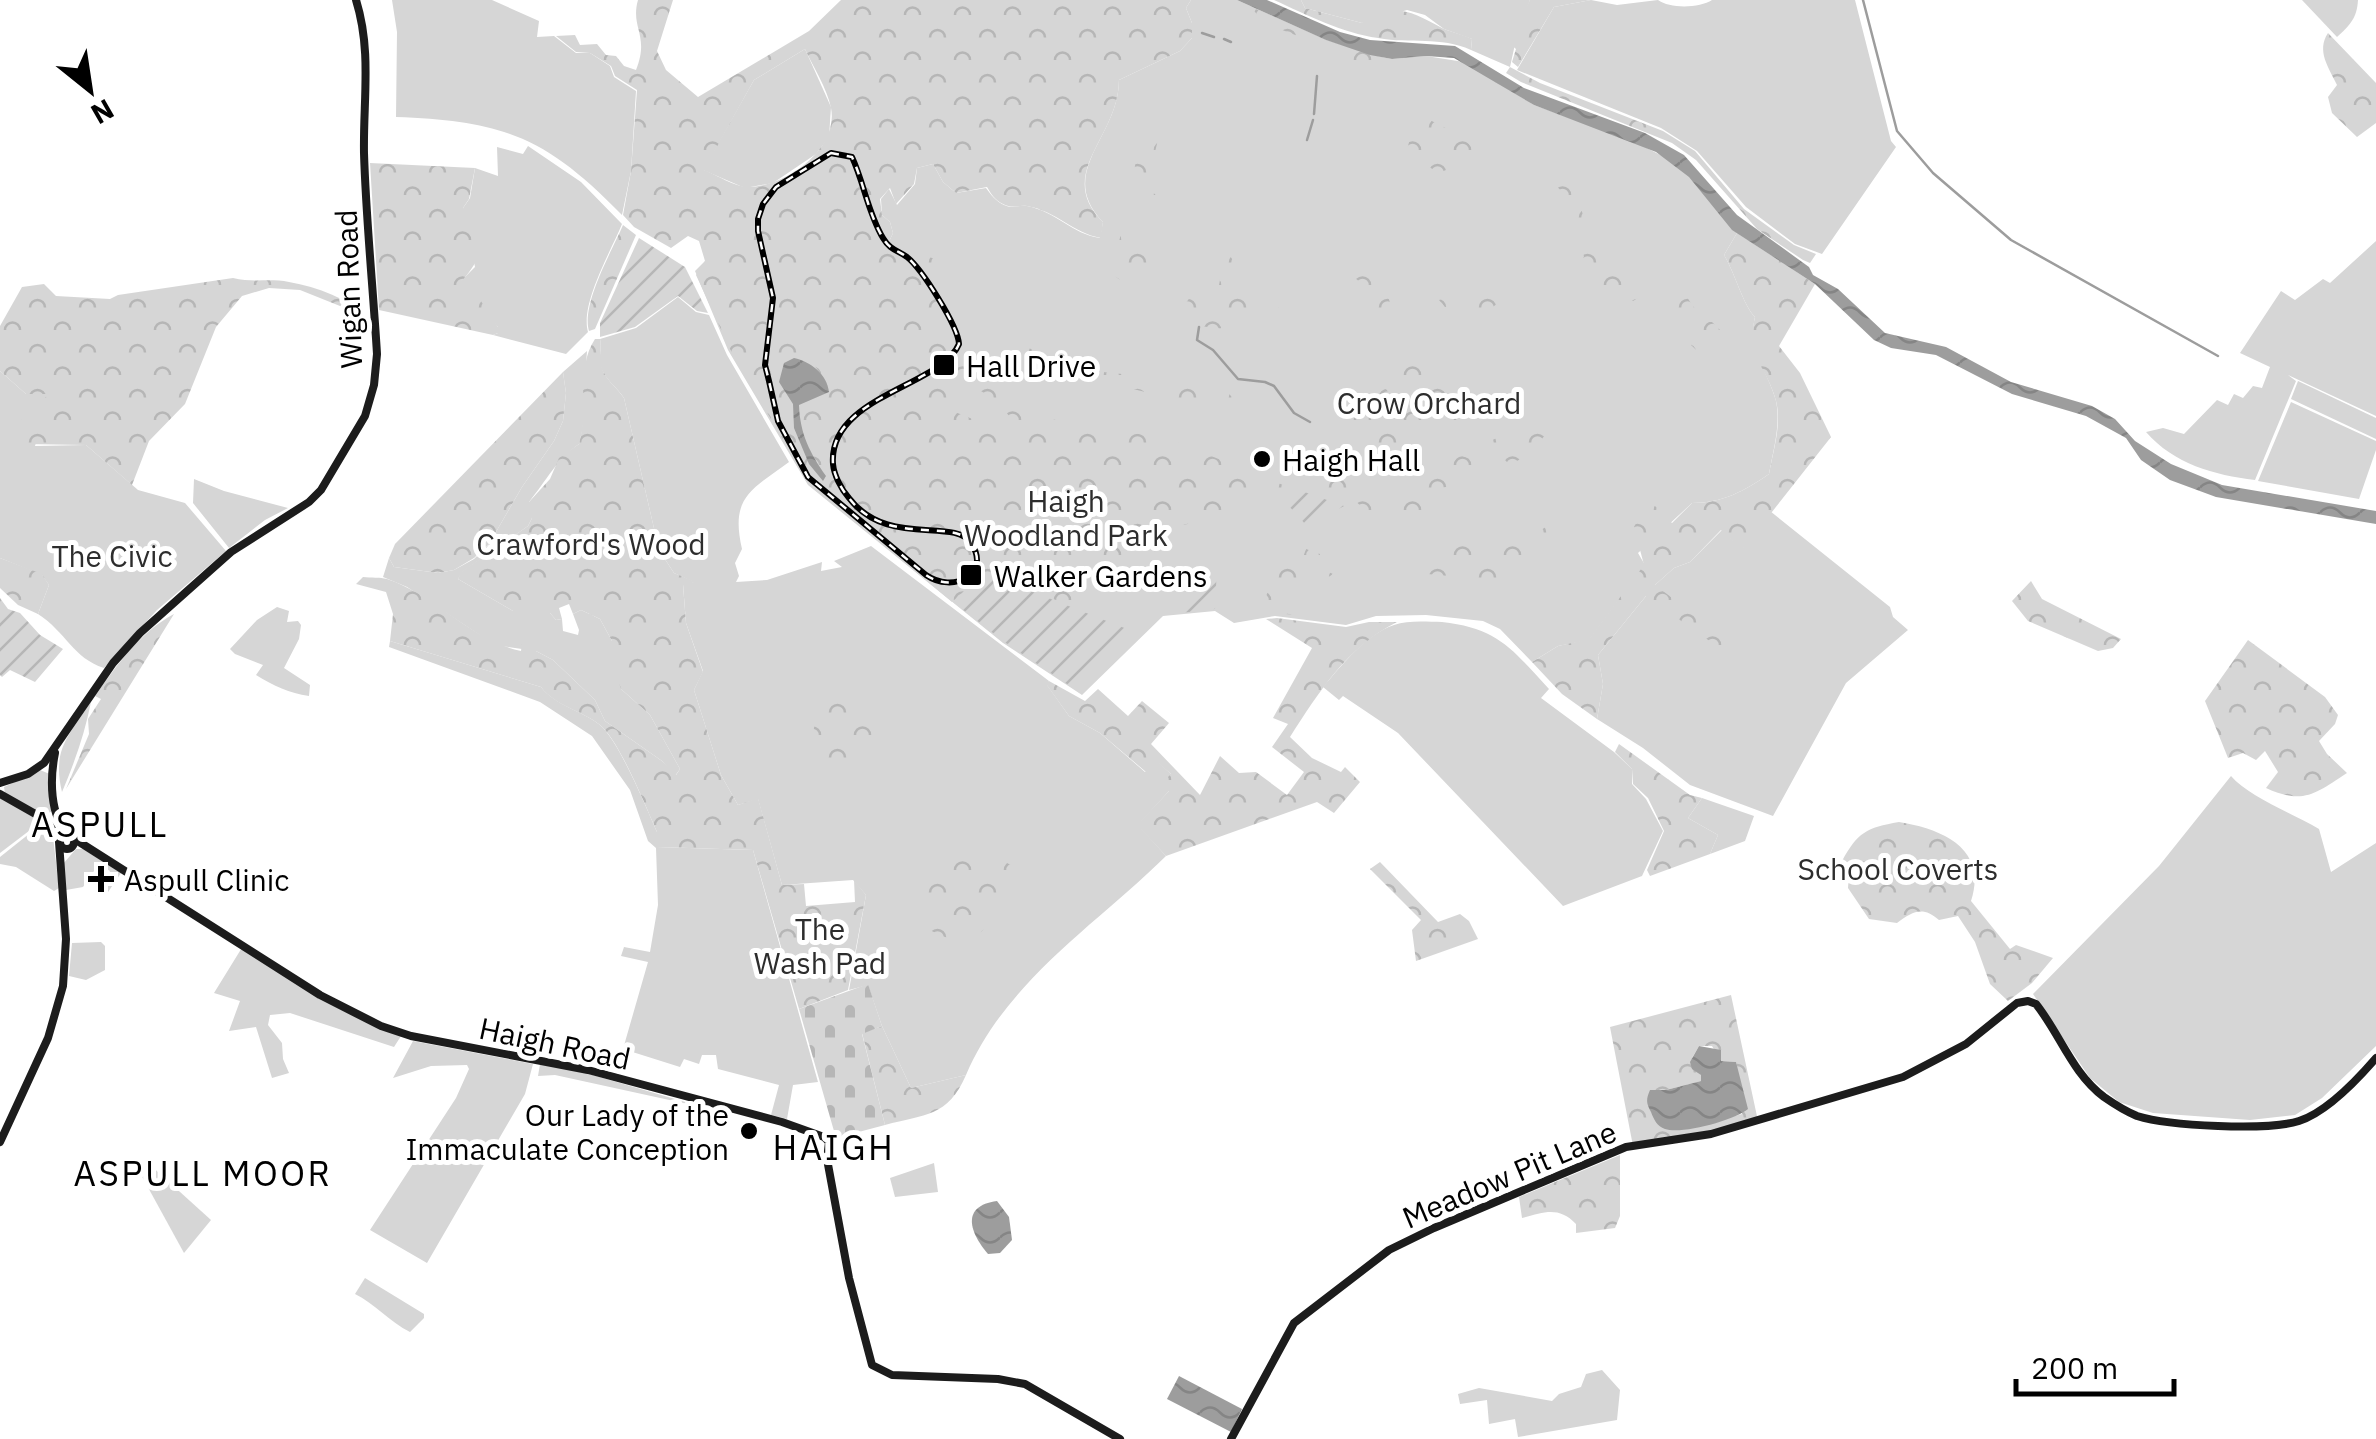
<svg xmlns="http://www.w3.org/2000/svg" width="2376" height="1439" font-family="'IBM Plex Sans',sans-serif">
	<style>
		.green { fill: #d6d6d6 }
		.forest { fill: url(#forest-crowns); fill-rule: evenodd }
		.cemetery { fill: url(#cemetery-stones) }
		.garden { fill: url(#garden-furrows) }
		.water { fill: url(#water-waves) }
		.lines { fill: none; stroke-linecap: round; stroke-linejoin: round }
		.stream { stroke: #9d9d9d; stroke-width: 2.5 }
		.secondary { stroke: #1c1c1c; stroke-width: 8 }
		.rail-casing { stroke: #000; stroke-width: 6 }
		.rail { stroke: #fff; stroke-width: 2.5; stroke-dasharray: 8; stroke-linecap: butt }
		.poi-dot { fill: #000; stroke: #fff; stroke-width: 4 }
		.labels { text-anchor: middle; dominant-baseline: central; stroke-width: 10; stroke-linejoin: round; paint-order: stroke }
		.street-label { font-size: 30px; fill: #000; stroke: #fff }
		.poi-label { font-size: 30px; fill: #000; stroke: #fff; text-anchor: start }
		.park-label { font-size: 30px; fill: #2d2d2d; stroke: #fff }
		.quarter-label { font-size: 35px; letter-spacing: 2.5px; fill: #000; stroke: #fff }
	</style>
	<defs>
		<pattern id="forest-crowns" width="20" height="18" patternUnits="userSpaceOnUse" patternTransform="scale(2.5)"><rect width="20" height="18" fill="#d6d6d6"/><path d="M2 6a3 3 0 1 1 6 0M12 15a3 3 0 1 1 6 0" fill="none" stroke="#b6b6b6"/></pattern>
		<pattern id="cemetery-stones" width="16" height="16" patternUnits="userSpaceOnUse" patternTransform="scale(2.5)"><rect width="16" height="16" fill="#d6d6d6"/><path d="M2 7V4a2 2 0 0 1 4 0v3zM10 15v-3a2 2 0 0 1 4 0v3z" fill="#b6b6b6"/></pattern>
		<pattern id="garden-furrows" width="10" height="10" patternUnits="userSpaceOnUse" patternTransform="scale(2.5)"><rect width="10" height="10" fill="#d6d6d6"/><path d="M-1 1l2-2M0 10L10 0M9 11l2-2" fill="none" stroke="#b6b6b6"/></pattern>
		<pattern id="water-waves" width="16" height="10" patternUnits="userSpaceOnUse" patternTransform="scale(2.5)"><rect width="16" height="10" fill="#9d9d9d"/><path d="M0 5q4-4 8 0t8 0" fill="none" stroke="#858585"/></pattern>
	</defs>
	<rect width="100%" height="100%" fill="#fff"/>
	<!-- green -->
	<g class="green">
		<path d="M392 0H492L539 21 537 37 554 36 576 53H590L610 66 614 77 636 91 631 171 622 215C546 137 504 121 396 117L397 32Z"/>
		<path d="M1191 0H1237L1326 40 1370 55 1392 59 1426 56 1464 62 1534 105 1635 142 1672 161 1690 177 1737 233 1724 255C1735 273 1743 305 1755 317 1747 350 1768 371 1776 401 1781 425 1773 451 1769 474 1744 491 1723 503 1692 503L1638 553 1645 565 1589 640 1558 646 1532 662 1500 629 1483 621 1426 615 1376 616 1346 625 1275 616 1234 623 1215 611 1163 616 1082 695 1003 643 808 485 728 350 695 271 708 258 888 244 893 233 890 222 882 215 881 199 889 189 897 205 915 184 917 168 933 164 943 182 956 193 986 188C991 195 996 201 1004 205 1012 209 1019 205 1027 206 1057 212 1072 234 1100 238L1103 222C1055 172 1119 137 1119 80L1180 51 1192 38V23L1186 8Z"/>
		<polygon points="1301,0 1530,0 1519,26 1510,67 1471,50 1472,39 1444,29 1425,15 1407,10 1362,23 1305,8"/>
		<path d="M1591 0 1617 5 1658 0C1670 9 1700 8 1712 0H1855L1891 141 1896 147 1822 254 1795 244 1746 207 1697 151 1661 128 1517 70 1554 7Z"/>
		<path d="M2302 0H2358C2357 18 2350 25 2337 37Z"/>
		<polygon points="805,49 831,107 829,137 816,154 773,183 745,188 703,170 754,80"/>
		<path d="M528 146 581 182 622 224C611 251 580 304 588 332L566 354 493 335 498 333V327L459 283 475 267 463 208 470 198 475 168 498 176 497 147 523 154Z"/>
		<path d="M2376 241V416L2288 375 2296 381 2255 480C2214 475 2174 464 2146 432L2163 428 2184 434 2217 400 2228 405 2234 394 2243 398 2253 386 2262 388 2270 367 2240 353 2281 291 2295 300 2323 279 2330 283Z"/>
		<path d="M678 297 696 312 709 315 727 355 789 462C751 490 730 497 742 549L735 563 739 576 736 582 767 580 822 562 821 571 842 567 834 561 871 546 1049 681 1047 685 1069 716 1100 733 1145 772 1157 761 1172 775 1169 791 1138 825 1166 856C1096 925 1006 981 966 1075L911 1088 882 1026 868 985 849 990 866 895 853 880 782 885 758 799 738 805 721 775 694 690 703 671 686 623 683 584 694 582 674 573 659 550 624 398C617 387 603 378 600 364 599 355 602 348 600 339L636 328Z"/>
		<path d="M587 351C584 383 588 414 579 444 557 459 546 481 529 502L532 518 528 526 462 572 458 579 513 611 550 613 556 620 562 619 563 631 578 635 579 630 573 614 581 610 600 619 612 641 621 689 650 715 680 769 675 776 662 761 605 721 595 700 553 660 536 651 495 645 407 587 383 577 389 558 394 567 438 573 454 570 474 559 489 544 522 487 554 441 563 421 566 393 563 372Z"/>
		<path d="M0 371 26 394H50L35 446 86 445 138 490 185 503 226 551 157 610 104 668C73 658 66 632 38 614L49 585 42 575 0 558Z"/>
		<polygon points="2298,381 2376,418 2376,439 2291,399"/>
		<polygon points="2291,402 2376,441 2376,450 2359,499 2258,481"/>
		<polygon points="194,479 224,491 288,508 265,520 229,548 193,503"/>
		<polygon points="1770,511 1890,607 1893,617 1908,630 1846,683 1773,816 1690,785 1643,748 1597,719 1603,684 1598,655 1655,585 1674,568 1690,562 1722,530 1742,549"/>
		<path d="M277 607 289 611 287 622 298 621 301 625 299 639 284 668 310 685 309 696C289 693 274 686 256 675L263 665 235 654 230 649 257 620Z"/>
		<path d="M1442 622C1498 628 1512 649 1549 689L1541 698 1614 752 1632 769V784L1646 799 1663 831 1642 876 1563 906 1398 733 1343 696 1339 700 1323 687C1343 664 1365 635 1394 625 1408 620 1427 622 1442 622Z"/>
		<path d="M390 641 541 687C556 706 581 710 600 725 619 741 646 807 657 832V847L753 850 818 1082 793 1085 787 1119 771 1115 779 1085 718 1069 716 1055H702L699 1064 684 1059 680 1067 623 1049 648 962 621 956 624 947 650 952 658 905 656 848 648 841 630 790 592 736 540 702 389 647Z"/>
		<path d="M91 702C85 732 76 759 62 792 52 750 68 736 91 702Z"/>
		<polygon points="40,770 52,775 52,811 44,816 5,794 4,787"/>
		<path d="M2231 776C2248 796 2293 814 2319 829L2331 872 2376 843V1046L2322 1098 2295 1115 2250 1120 2153 1113 2119 1102 2090 1078 2033 994 2159 866Z"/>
		<polygon points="0,797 42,821 0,853"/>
		<polygon points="1702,798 1754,816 1745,841 1710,854 1718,835 1688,818"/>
		<polygon points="44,822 53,837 59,888 54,891 16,867 0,864 0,857"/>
		<polygon points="76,849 83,849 121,873 106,895 103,889 112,878 108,875 110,871 101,866 96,868 83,887 66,890 63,864"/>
		<polygon points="101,942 105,946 105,970 86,980 69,976 72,943"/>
		<polygon points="243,946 320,995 401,1036 394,1047 290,1013 270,1015 268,1025 282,1043 283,1059 289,1073 272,1078 256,1027 229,1031 240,1001 214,993"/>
		<polygon points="413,1041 533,1064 525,1094 427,1263 370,1230 456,1098 469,1069 467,1065 431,1066 393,1078"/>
		<polygon points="540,1064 565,1067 706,1108 555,1075 538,1076"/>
		<polygon points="148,1163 211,1220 184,1253 139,1171"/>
		<polygon points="934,1163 938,1192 895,1197 890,1178"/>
		<path d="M365 1278 424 1314V1318L410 1332C390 1322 375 1304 355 1294Z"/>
		<polygon points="1602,1370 1620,1390 1617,1420 1518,1437 1515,1419 1489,1424 1487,1400 1460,1404 1458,1394 1479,1388 1552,1401 1559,1394 1581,1387 1586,1374"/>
	</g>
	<!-- forest -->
	<g class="forest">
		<path d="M638 0H673L657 51 666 70 698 97 809 31 841 0H1191L1186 8 1192 23V38L1180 51 1119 80C1119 138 1054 173 1103 222L1101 238C1072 233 1057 211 1027 206 1019 205 1012 209 1003 204 995 200 991 194 987 187L956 193 943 182 933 164 917 168 914 184 896 204 890 188 880 199 882 215 890 222 893 233 887 246 907 258 917 270 950 320 957 342 969 350 984 372 1022 407 1050 419 1169 439 1283 485 1279 497 1259 493 1245 497 1240 521C1222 524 1210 536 1193 523L1177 526 1156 551C1135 554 1132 560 1123 578L1071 564 1069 567 1095 604 1084 611 985 572 952 602 809 484 730 349 696 275 705 261 699 241 688 236 671 248 634 227 623 215 631 171 637 90 615 76 611 66 590 53 576 52 556 36 575 35 580 45 597 44 606 55 616 56 624 66 636 70C650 35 630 28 638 0ZM805 49C813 67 827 88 831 108 839 149 786 187 748 187 735 187 717 175 704 170L754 80ZM798 358 814 365 830 386 814 400 799 405C800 433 810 453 826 476L824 480C789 444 793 404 798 358ZM960 375 967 385C980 388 1001 403 1009 416 1014 426 1011 432 1019 440L1014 443 975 420 955 412 964 400 956 389 930 387V383H949Z"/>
		<path d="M1274 0H1301L1305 8 1362 23C1391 0 1413 12 1442 28 1451 32 1462 34 1472 39L1471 50C1440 36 1411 44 1378 38 1342 33 1307 15 1274 0Z"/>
		<path d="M1530 0H1591L1554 7 1518 67 1512 62 1516 49 1509 43C1515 27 1522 15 1530 0Z"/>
		<polygon points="1251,7 1326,40 1384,58 1386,62 1345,61 1347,56 1342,53 1264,23"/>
		<path d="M2328 33 2376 83V123L2357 137 2332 113 2328 97 2337 85C2329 68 2316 51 2328 33Z"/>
		<polygon points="1510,67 1540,83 1663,131 1695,151 1744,209 1794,245 1816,254 1810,263 1803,260 1757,229 1696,160 1672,143 1521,82 1506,73"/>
		<polygon points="1165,110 1150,173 1143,182 1172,212 1171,222 1165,224 1132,183 1139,143 1158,111"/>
		<polygon points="1424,117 1463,137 1473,149 1457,166 1438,173 1428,166 1417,165 1407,150 1415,119"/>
		<path d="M370 163 475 168 469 199 463 208C489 238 485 255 460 283L473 289 498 327V333L493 335 379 310Z"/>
		<polygon points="1551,171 1573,187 1586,223 1615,266 1641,290 1641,296 1633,301 1612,289 1603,290 1594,284 1582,262 1584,256 1572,232 1565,195 1546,175"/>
		<path d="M1126 215C1148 245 1177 271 1120 280L1115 276 1116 253Z"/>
		<path d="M623 225 636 235 595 329 589 331C581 304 612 251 623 225Z"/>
		<path d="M1737 233 1815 284 1779 346 1800 373 1831 437 1742 550 1721 530 1690 562 1674 568 1655 585 1688 610 1693 608 1728 637V654L1646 596 1598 655 1603 684 1597 719 1562 694 1532 662 1558 646 1589 639 1644 565 1634 527 1643 510 1653 504 1672 523 1692 503C1723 503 1744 491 1769 474 1773 451 1782 424 1776 401 1767 366 1745 357 1755 317 1743 305 1735 273 1724 255Z"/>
		<path d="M922 254 937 260 940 271C952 278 956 295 966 305 973 311 983 312 990 316L991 322 984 328 961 316Z"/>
		<path d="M1230 256 1243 275 1240 288 1293 315V320L1266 313C1245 327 1222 332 1199 325V319L1185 304 1195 291H1201L1218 306 1224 303 1218 290 1220 280 1216 266 1219 259Z"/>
		<path d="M1353 263C1374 277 1395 292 1391 320L1380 321 1371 312 1368 289 1348 272V265Z"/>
		<path d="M233 278C253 283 270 278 289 282 318 287 348 299 370 318L300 290 269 288 242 296 216 327 185 404 149 441 132 485 86 445 24 444 15 426 49 394H26L0 371V326L22 287 44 284 56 296 110 299 118 295Z"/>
		<path d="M1489 278 1500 280 1505 291 1503 300 1485 312 1473 304 1445 307 1439 300 1456 294 1458 287 1470 295C1481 294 1487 289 1489 278Z"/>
		<path d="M1682 290 1704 322H1712L1728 338 1724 359 1709 362 1691 345 1695 333C1688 320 1677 314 1670 301L1673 292Z"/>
		<path d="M595 339H600C602 347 599 356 601 364 603 378 617 387 624 398L659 550 674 573 696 582 683 585 686 623 703 672 694 690 721 775 738 805 758 798 782 885 804 884 806 906 855 902 854 880 866 895 848 990 799 1009 753 850 656 847 657 832C646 807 619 740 600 725 581 710 555 706 541 687L390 641 393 614 386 592 356 584 363 577C371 578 380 577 387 579 436 595 470 640 521 651L522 642 533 644 536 651 553 660 595 700 605 721 662 761 676 775 680 769 650 715 621 689 610 654 612 641 600 619 581 610 573 614 569 604 559 608 562 619 556 620 550 613H527L518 620 513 611 458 579 461 572 528 526 532 518 525 513 529 502 550 479 559 458 579 444C589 410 575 369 595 339Z"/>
		<path d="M1026 346 1050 361 1073 360 1093 371 1132 375C1145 389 1161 384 1177 386L1176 363 1185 359 1191 363 1185 376 1198 397 1211 400 1219 390 1227 392 1245 410 1243 416 1007 358 1003 347Z"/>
		<path d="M1410 360C1440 363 1467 381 1475 411L1443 429 1365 455 1353 440 1338 406 1350 395 1377 379 1392 396H1396L1400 392 1391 375Z"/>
		<polygon points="563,372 566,393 563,421 554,441 522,487 489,544 474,558 454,570 438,573 394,567 389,558 395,544"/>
		<path d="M1521 425H1538L1545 435 1531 453 1510 465 1499 454 1485 458 1453 485 1442 488 1409 529 1400 521 1379 523 1350 496 1306 480 1307 464 1313 452 1322 459 1343 458 1355 475 1370 462 1377 472 1368 486 1390 498 1401 491 1410 497 1419 490 1422 478 1442 477 1459 455 1468 458C1482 442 1502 437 1521 425Z"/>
		<polygon points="1555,521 1529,560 1505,581 1394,571 1388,564 1393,561 1406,567 1414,566 1454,530 1460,534 1462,541 1485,553 1501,545 1518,545"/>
		<polygon points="1306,549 1320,554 1317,567 1333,574 1315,586 1307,583 1286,604 1296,615 1276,613 1260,617 1272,577 1272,555 1276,556 1280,569 1286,565 1295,570 1300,566"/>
		<polygon points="0,558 42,574 49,585 38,614 18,605 0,588"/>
		<polygon points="2031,581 2042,599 2121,639 2113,648 2098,651 2028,621 2012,601"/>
		<path d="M174 614 66 789 89 734 88 719 101 699 95 696C117 665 140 632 174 614Z"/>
		<path d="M1277 618 1346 627 1369 622H1397C1347 647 1319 692 1290 737L1312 758 1341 772 1345 767 1360 782 1334 813 1317 802 1166 856 1137 825 1169 791 1161 784 1171 774 1157 762 1146 772 1100 733 1069 716 1046 684 1049 681 1085 701 1098 689 1128 716 1142 701 1169 723 1151 744 1200 795 1220 756 1239 773 1256 772 1287 795 1304 772 1272 747 1288 724 1273 718 1312 648 1266 619Z"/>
		<path d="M2248 640 2325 697 2338 715 2335 724 2319 741 2327 754 2347 773C2315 794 2303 805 2266 788L2278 772 2265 751 2256 760 2243 753 2228 758 2205 701Z"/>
		<path d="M829 699C869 707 886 734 863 770 843 774 833 775 817 761 810 738 812 716 829 699Z"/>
		<polygon points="1619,744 1690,795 1702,798 1688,818 1718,835 1710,854 1650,876 1647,870 1664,831 1648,798 1633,784 1632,769 1615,752"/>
		<path d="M1899 822C1942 829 1988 848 1971 901L2010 949 2016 945 2053 958 2032 983 2008 1001 1990 984 1975 942 1958 916 1939 920C1923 906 1913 911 1897 923L1869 919 1848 888 1849 874 1842 861C1858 832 1866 828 1899 822Z"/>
		<path d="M959 854 1002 860 1014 867C1013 893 995 930 967 939 953 943 940 935 928 929L918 902 945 862Z"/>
		<polygon points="1380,862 1438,922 1460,914 1469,921 1478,939 1416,961 1412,930 1421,920 1370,869"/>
		<path d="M1731 995 1758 1121 1633 1146 1610 1027ZM1699 1046H1712L1721 1061 1736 1062 1742 1114 1695 1127 1666 1090 1701 1081V1075L1692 1058Z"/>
		<path d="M882 1026 911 1088 966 1075C948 1117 925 1114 885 1125L862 1033Z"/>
		<path d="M1620 1155V1216L1615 1228 1576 1233V1224C1559 1206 1544 1212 1522 1218L1519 1197Z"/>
	</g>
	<!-- cemetery -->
	<polygon class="cemetery" points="868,984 882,1026 862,1034 885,1125 836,1138 799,1009"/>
	<!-- garden -->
	<g class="garden">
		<polygon points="639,238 685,267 708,313 697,311 678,296 635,327 600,337 600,323"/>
		<polygon points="1293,488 1344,506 1307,526 1288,505"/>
		<path d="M1217 566 1215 609 1163 615C1181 609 1187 594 1188 576Z"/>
		<polygon points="985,573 1132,631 1135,636 1079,692 1006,643 953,602"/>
		<polygon points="0,598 8,609 20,613 40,635 63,649 35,682 10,670 2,677 0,675"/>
	</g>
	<!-- water -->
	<g class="water">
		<polygon points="1237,0 1267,0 1340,32 1370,40 1455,46 1524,88 1645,133 1684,155 1737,215 1809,267 1813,275 1838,289 1885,333 1946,347 2011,382 2092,406 2115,419 2135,441 2171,464 2222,485 2376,511 2376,524 2216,497 2170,480 2141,460 2126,438 2086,416 2012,394 1936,355 1891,348 1874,340 1815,284 1732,230 1689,177 1656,152 1534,105 1454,58 1426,56 1392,59 1370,55 1326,40"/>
		<path d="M794 358C811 362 827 374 829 392L799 405C800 434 810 453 826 476L823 481 809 464 794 428 793 404 779 382 784 363Z"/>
		<path d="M1699 1046 1721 1050V1061L1736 1062 1748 1109C1735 1120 1681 1135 1665 1129 1657 1126 1654 1120 1651 1112 1646 1103 1646 1099 1650 1090H1666L1701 1081V1075L1692 1069 1690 1062Z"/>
		<path d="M997 1201 1009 1217 1012 1240 1000 1253 988 1254C970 1233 960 1206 997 1201Z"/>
		<polygon points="1179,1376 1242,1409 1231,1432 1167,1399"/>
	</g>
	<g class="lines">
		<!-- stream -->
		<g class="stream">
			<polyline points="1863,0 1897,131 1933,173 2011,240 2218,356"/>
			<polyline points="1202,33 1214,37"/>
			<polyline points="1224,39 1231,42"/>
			<polyline points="1314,114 1317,76"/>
			<polyline points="1307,140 1313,120"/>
			<polyline points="1199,327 1197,340 1213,350 1238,379 1265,382 1274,386 1294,413 1310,422"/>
		</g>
		<!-- secondary -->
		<g class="secondary">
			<path d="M55 753C50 778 49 816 69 835"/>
			<path d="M0 783 28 774 44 763 113 663 140 633 231 552 309 502 321 490 365 416 374 385 377 354C373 287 366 220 364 153 363 101 372 51 356 0"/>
			<polyline points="0,794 46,820 59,840"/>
			<circle cx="67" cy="842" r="7"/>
			<polyline points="73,838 320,995 381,1026 411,1036 588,1070 782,1122 824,1137 829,1142 827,1159 849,1278 872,1365 892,1375 998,1379 1025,1384 1120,1439"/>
			<polyline points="0,1142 48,1038 63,986 66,939 59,842"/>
			<path d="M1231 1439 1294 1323 1389 1250 1434 1228 1626 1147 1711 1134 1903 1077 1966 1044 2017 1003 2028 1001 2036 1004C2060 1034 2072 1073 2104 1097 2114 1104 2125 1111 2137 1116 2169 1126 2267 1131 2299 1121 2327 1112 2357 1080 2376 1058"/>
		</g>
		<!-- rail casing -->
		<g class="rail-casing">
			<path id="rail" d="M831 153 852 157C864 183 868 213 883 238 890 250 897 250 907 257 922 269 958 326 959 344 942 386 828 396 833 464 834 475 841 489 849 498 887 548 954 517 971 543 992 574 953 594 926 575L808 477 778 421 769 381 765 365 773 298 758 231V219L763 204 776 187Z"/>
		</g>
		<!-- rail -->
		<use href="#rail" class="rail"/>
	</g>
	<!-- markers -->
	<g class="poi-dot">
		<rect x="932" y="353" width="24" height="24" rx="5"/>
		<circle cx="1262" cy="459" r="10"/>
		<rect x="959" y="563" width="24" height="24" rx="5"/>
		<path d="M96 864h10v10h10v10h-10v10h-10v-10h-10v-10h10z"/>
		<circle cx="749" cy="1131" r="10"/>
	</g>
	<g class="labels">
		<!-- street labels -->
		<g class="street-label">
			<text transform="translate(348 289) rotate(-92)">Wigan Road</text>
			<text transform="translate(555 1043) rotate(12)">Haigh Road</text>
			<text transform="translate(1509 1174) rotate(-23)">Meadow Pit Lane</text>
		</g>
		<!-- poi labels -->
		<g class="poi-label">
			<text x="966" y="365">Hall Drive</text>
			<text x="1282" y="459">Haigh Hall</text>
			<text x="994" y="575">Walker Gardens</text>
			<text x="124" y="879">Aspull Clinic</text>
			<text x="729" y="1114" text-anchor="end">Our Lady of the<tspan x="729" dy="34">Immaculate Conception</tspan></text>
		</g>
		<!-- park labels -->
		<g class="park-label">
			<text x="1429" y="402">Crow Orchard</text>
			<text x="1066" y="500">Haigh<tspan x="1066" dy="34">Woodland Park</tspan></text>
			<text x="591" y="543">Crawford's Wood</text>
			<text x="112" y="555">The Civic</text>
			<text x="1898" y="868">School Coverts</text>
			<text x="820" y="928">The<tspan x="820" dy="34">Wash Pad</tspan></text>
		</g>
		<!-- quarter labels -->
		<g class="quarter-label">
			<text x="100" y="824">ASPULL</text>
			<text x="834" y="1147">HAIGH</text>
			<text x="203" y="1173">ASPULL MOOR</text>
		</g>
	</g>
	<!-- north arrow -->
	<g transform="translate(90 90) rotate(150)" stroke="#ffffff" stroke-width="8" paint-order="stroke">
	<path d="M0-8L18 38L0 25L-18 38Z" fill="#000000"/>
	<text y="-15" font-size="28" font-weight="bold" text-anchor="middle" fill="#000000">N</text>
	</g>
	<!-- scale -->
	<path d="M2016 1379v15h158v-15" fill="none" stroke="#000000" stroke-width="5"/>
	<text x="2031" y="1379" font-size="30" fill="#000000" stroke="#ffffff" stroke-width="8" paint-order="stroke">200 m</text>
</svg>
